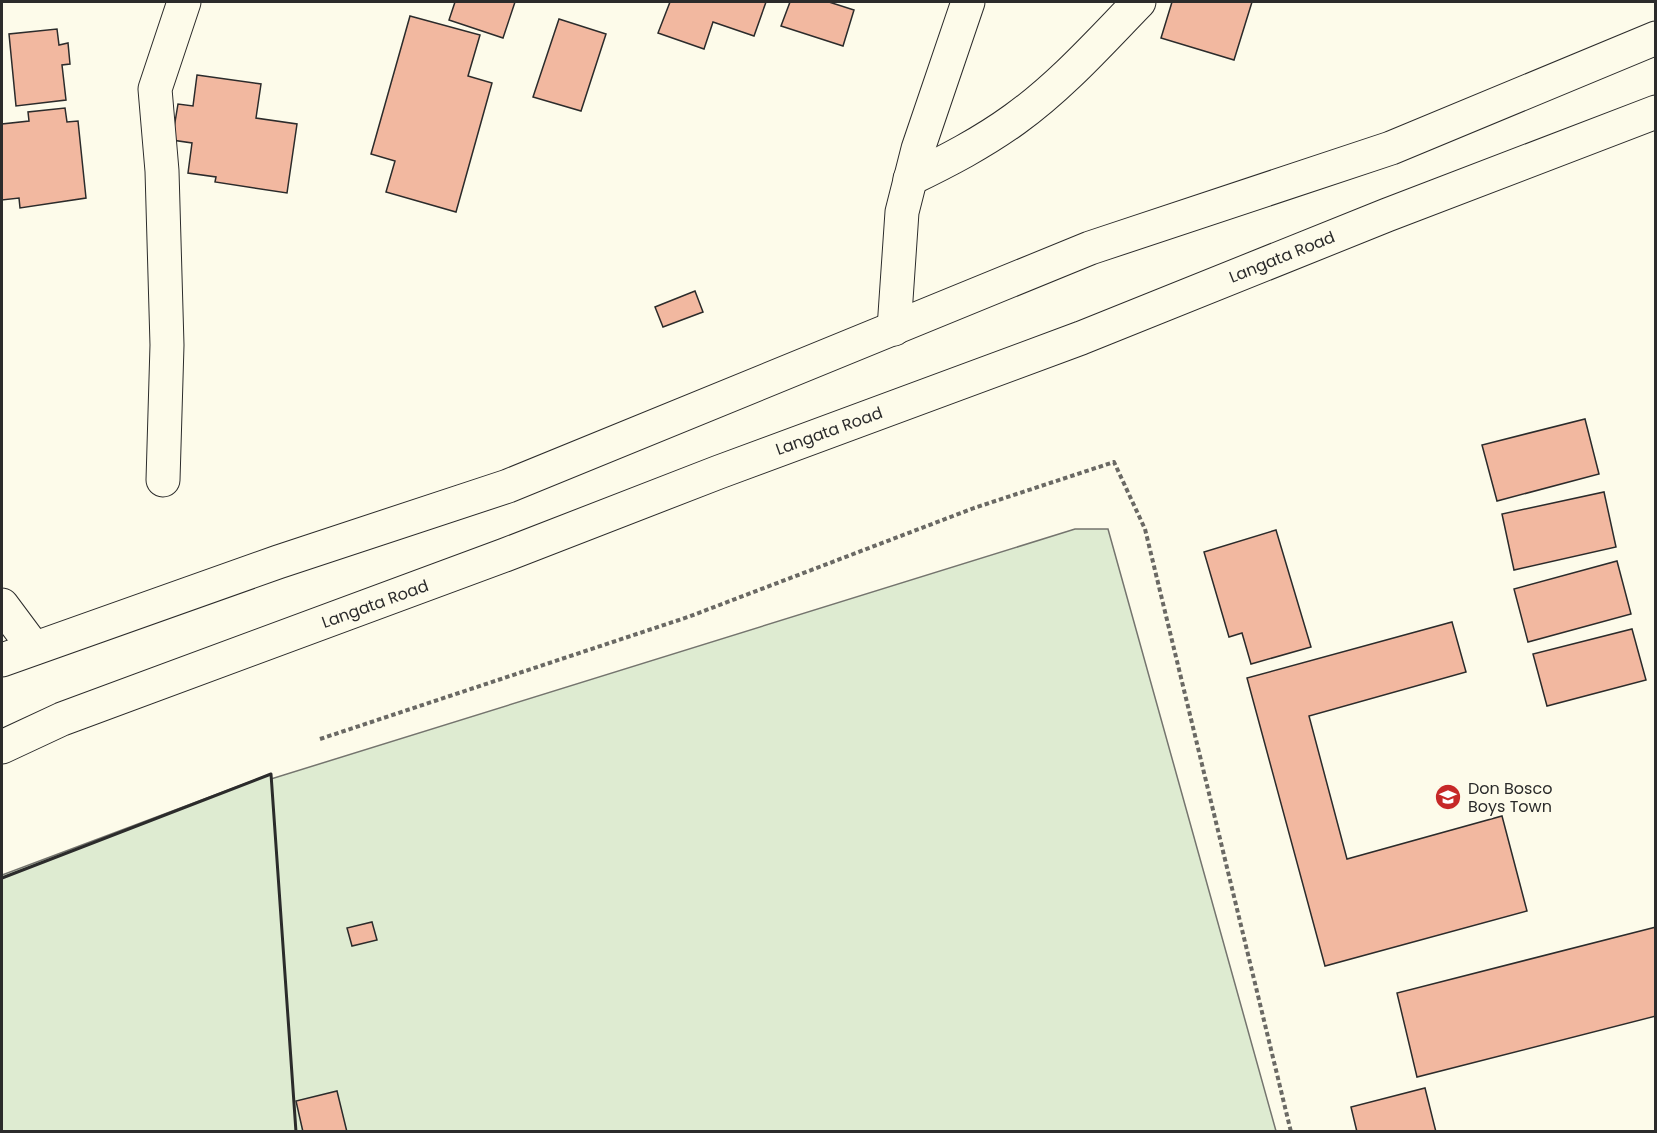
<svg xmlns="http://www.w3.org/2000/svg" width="1657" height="1133" font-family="Poppins,sans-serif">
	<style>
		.green { fill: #deebd1; stroke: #74746e; stroke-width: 1.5 }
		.building { fill: #f2b8a0; stroke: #2b2b2b; stroke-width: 1.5 }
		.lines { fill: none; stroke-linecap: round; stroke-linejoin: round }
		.minor-casing { stroke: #2b2b2b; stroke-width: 35 }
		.major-casing { stroke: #2b2b2b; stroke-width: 35 }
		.path { stroke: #6a6964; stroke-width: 4; stroke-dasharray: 4.5 3; stroke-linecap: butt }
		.minor { stroke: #fdfbea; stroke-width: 33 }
		.major { stroke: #fdfbea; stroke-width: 33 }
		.wall { stroke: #2b2b2b; stroke-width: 3 }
		.labels { text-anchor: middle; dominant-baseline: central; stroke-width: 4.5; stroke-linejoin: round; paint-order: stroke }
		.street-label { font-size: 16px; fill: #2b2b2b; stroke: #fdfbea }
		.poi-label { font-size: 16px; fill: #2b2b2b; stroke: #fdfbea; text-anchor: start }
	</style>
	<rect width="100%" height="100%" fill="#fdfbea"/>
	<!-- green -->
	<polygon class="green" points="1075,529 1108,529 1276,1131 2,1132 2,875 271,774 271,779"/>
	<!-- building -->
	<g class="building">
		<polygon points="455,2 515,2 503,38 449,20"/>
		<polygon points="670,2 766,2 754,36 713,22 704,49 658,33"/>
		<polygon points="790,2 829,2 854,10 843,46 781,26"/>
		<polygon points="1172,2 1252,2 1234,60 1161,38"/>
		<polygon points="410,16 480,35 468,76 492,83 456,212 386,192 395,161 371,154"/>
		<polygon points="559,19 606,34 581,111 533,97"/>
		<polygon points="57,29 59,45 68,43 70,64 62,65 66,100 16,106 9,34"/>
		<polygon points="197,75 261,84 256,118 297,124 287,193 215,182 216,177 188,173 192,143 172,140 178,104 193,106"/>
		<polygon points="65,108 67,122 78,121 86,198 20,208 19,198 2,200 2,124 29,121 28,112"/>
		<polygon points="695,291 703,312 663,327 655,307"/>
		<polygon points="1585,419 1599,474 1497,501 1482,445"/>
		<polygon points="1604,492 1616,547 1514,570 1502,514"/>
		<polygon points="1276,530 1311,647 1251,664 1242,633 1229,637 1204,552"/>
		<polygon points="1617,561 1631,614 1528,642 1514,589"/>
		<polygon points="1452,622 1466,672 1309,716 1347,859 1502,816 1527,911 1325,966 1247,678"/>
		<polygon points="1632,629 1646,680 1547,706 1533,654"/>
		<polygon points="372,922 377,940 352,946 347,928"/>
		<polygon points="1656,927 1656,1016 1417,1077 1397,993"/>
		<polygon points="1425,1088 1436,1132 1357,1132 1351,1107"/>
		<polygon points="337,1091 347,1132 303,1132 296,1101"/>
	</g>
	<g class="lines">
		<!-- minor casing -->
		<g class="minor-casing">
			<g id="minor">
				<path d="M910 179C947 161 982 143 1015 119 1061 86 1100 42 1139 2"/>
				<polyline points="894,329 902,212 918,149 968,2"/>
				<polyline points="163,480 167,345 162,171 155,89 184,2"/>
				<polyline points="2,605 34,648"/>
			</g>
		</g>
		<!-- major casing -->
		<g class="major-casing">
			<g id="major">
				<polyline points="2,660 278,562 508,486 1090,248 1391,148 1656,38"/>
				<polyline points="2,747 62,719 505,555 719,472 1081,338 1387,215 1656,112"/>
			</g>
		</g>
		<!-- path -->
		<polyline class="path" points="320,739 688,617 974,508 1114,462 1145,529 1291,1132"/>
		<!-- minor -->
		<use href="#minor" class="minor"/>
		<!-- major -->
		<use href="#major" class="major"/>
		<!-- wall -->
		<polyline class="wall" points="2,878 271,774 296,1132"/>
	</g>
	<!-- icons -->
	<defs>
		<g id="school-disc" transform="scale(1.35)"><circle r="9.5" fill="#c62828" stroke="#fdfbea"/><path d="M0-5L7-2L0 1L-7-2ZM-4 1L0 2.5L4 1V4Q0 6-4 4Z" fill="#fff"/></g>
	</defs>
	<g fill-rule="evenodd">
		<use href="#school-disc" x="1448" y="797"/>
	</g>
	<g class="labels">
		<!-- street labels -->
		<g class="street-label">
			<text transform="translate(1282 257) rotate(-22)">Langata Road</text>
			<text transform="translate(829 431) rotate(-20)">Langata Road</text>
			<text transform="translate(375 604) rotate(-20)">Langata Road</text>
		</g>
		<!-- poi labels -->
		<g class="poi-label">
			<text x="1468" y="788">Don Bosco<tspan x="1468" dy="18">Boys Town</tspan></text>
		</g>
	</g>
	<!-- border -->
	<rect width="1657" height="1133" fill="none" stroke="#2b2b2b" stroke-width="6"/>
</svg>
